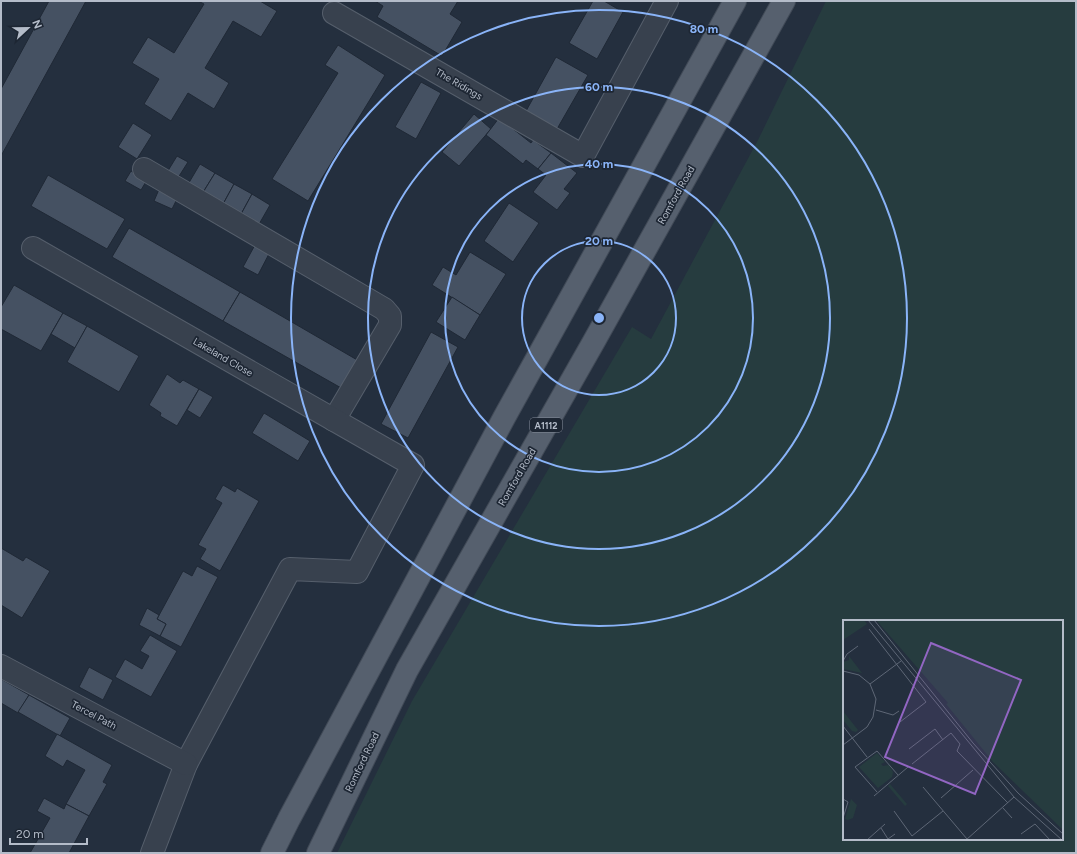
<svg xmlns="http://www.w3.org/2000/svg" width="1077" height="854" font-family="Figtree,sans-serif">
	<style>
		.green { fill: #263c3f; fill-rule: evenodd }
		.building { fill: #455162; stroke: #1f2835 }
		.lines { fill: none; stroke-linecap: round; stroke-linejoin: round }
		.street-casing { stroke: #565f6c; stroke-width: 24 }
		.primary-casing { stroke: #414a57; stroke-width: 24 }
		.street { stroke: #38414e; stroke-width: 22 }
		.primary { stroke: #56606e; stroke-width: 22 }
		.ring { fill: none; stroke: #8ab4f8; stroke-width: 2 }
		.labels { text-anchor: middle; dominant-baseline: central; stroke-width: 3.5; stroke-linejoin: round; paint-order: stroke }
		.shield { fill: #1d2633; stroke: #878f9c; stroke-width: 1 }
		.shield-label { font-size: 9px; font-weight: bold; fill: #b4bcc9 }
		.street-label { font-size: 10px; fill: #b4bcc9; stroke: #1d2633 }
		.inset-road { fill: none; stroke: #5e6776; stroke-width: 1 }
		.view { fill: #9266c3; fill-opacity: 0.15; stroke: #9266c3; stroke-width: 2 }
		.inset-edge { fill: none; stroke: #b4bcc9; stroke-width: 2 }
		.centre { fill: #8ab4f8; stroke: #1d2633; stroke-width: 2 }
		.ring-label { font-size: 12px; text-anchor: middle; font-weight: bold; fill: #8ab4f8; stroke: #1d2633; stroke-width: 3.5; stroke-linejoin: round; paint-order: stroke }
	</style>
	<rect width="100%" height="100%" fill="#242f3e"/>
	<!-- green -->
	<path class="green" d="M826 1H1076V853H337L412 701 632 327 651 339 758 140ZM844 621H1062V839H844Z"/>
	<!-- building -->
	<g class="building">
		<polygon points="49,1 86,1 1,156 1,89"/>
		<polygon points="198,1 260,1 277,11 261,37 233,21 205,68 229,83 214,109 188,93 171,121 144,104 159,79 132,63 148,37 174,53 204,4"/>
		<polygon points="375,1 458,1 450,14 462,22 442,56 377,17 383,6"/>
		<polygon points="593,1 604,1 623,12 597,59 569,43"/>
		<polygon points="338,45 385,75 308,201 272,179 338,73 325,65"/>
		<polygon points="556,57 588,75 557,129 526,111"/>
		<polygon points="421,82 441,93 416,139 395,127"/>
		<polygon points="474,114 491,129 459,166 442,152"/>
		<polygon points="499,118 531,143 533,140 551,153 538,169 526,160 523,164 486,135"/>
		<polygon points="133,123 152,135 137,159 118,147"/>
		<polygon points="551,153 577,173 564,189 570,193 557,210 533,192 546,175 538,169"/>
		<polygon points="177,156 188,162 176,181 166,174"/>
		<polygon points="200,164 215,173 202,194 187,186"/>
		<polygon points="131,171 147,180 141,190 125,181"/>
		<polygon points="215,173 234,184 222,206 202,194"/>
		<polygon points="48,175 125,219 107,249 31,206"/>
		<polygon points="234,184 252,194 240,216 222,206"/>
		<polygon points="160,187 179,195 172,209 154,201"/>
		<polygon points="252,194 270,205 258,226 240,216"/>
		<polygon points="509,203 539,223 513,262 484,241"/>
		<polygon points="129,228 240,292 223,321 112,257"/>
		<polygon points="256,243 270,252 258,275 243,267"/>
		<polygon points="470,252 506,274 480,315 432,285 443,267 456,275"/>
		<polygon points="14,285 63,313 41,351 1,329 1,307"/>
		<polygon points="240,292 359,361 343,389 223,321"/>
		<polygon points="452,297 480,315 465,340 436,322"/>
		<polygon points="63,313 87,326 75,348 51,334"/>
		<polygon points="87,326 139,356 119,392 67,362"/>
		<polygon points="431,332 458,347 408,438 381,424"/>
		<polygon points="167,374 180,383 183,380 199,389 177,426 160,416 161,413 149,405"/>
		<polygon points="199,389 213,397 200,418 187,410"/>
		<polygon points="264,413 310,441 298,461 252,433"/>
		<polygon points="223,485 235,492 237,488 259,501 220,571 200,559 206,549 198,545 222,503 215,499"/>
		<polygon points="1,548 23,561 26,557 50,571 22,618 1,605"/>
		<polygon points="197,566 218,577 181,647 160,636 166,624 157,619 183,571 192,576"/>
		<polygon points="147,608 159,615 157,619 166,624 160,636 139,625"/>
		<polygon points="150,635 177,651 151,697 115,677 125,659 142,669 149,656 140,651"/>
		<polygon points="89,667 113,680 103,700 79,687"/>
		<polygon points="1,679 29,695 18,713 1,703"/>
		<polygon points="29,695 70,718 60,736 18,712"/>
		<polygon points="57,734 112,765 103,782 107,784 89,816 66,804 85,770 67,760 63,767 45,756"/>
		<polygon points="44,798 64,809 66,804 89,816 69,853 30,853 50,818 37,811"/>
	</g>
	<g class="lines">
		<!-- street casing -->
		<g class="street-casing">
			<g id="street">
				<polyline points="334,13 583,156 667,1"/>
				<polyline points="144,169 384,309 390,316 390,325 334,420"/>
				<polyline points="33,248 413,465 357,572 290,569 186,764 152,853"/>
				<polyline points="1,666 186,764"/>
			</g>
		</g>
		<!-- primary casing -->
		<g class="primary-casing">
			<g id="primary">
				<polyline points="272,853 289,819 505,416 735,1"/>
				<polyline points="318,853 407,670 593,343 784,1"/>
			</g>
		</g>
		<!-- street -->
		<use href="#street" class="street"/>
		<!-- primary -->
		<use href="#primary" class="primary"/>
	</g>
	<!-- distance rings -->
	<g class="ring">
		<circle cx="599" cy="318" r="77"/>
		<circle cx="599" cy="318" r="154"/>
		<circle cx="599" cy="318" r="231"/>
		<circle cx="599" cy="318" r="308"/>
	</g>
	<g class="labels">
		<!-- shield labels -->
		<rect class="shield" x="530" y="418" width="32" height="14" rx="3"/>
		<g class="shield-label">
			<text x="546" y="425">A1112</text>
		</g>
		<!-- street labels -->
		<g class="street-label">
			<text transform="translate(459 84) rotate(30)">The Ridings</text>
			<text transform="translate(676 195) rotate(-61)">Romford Road</text>
			<text transform="translate(223 357) rotate(30)">Lakeland Close</text>
			<text transform="translate(517 477) rotate(-60)">Romford Road</text>
			<text transform="translate(94 715) rotate(28)">Tercel Path</text>
			<text transform="translate(362 762) rotate(-64)">Romford Road</text>
		</g>
	</g>
	<!-- overview -->
	<g transform="translate(843 620)">
		<rect width="220" height="220" fill="#242f3e"/>
		<path d="M0 0H21L24 4 0 20ZM33 0H220V210L150 142 103 84 105 83ZM6 36 19 53 0 49V42L6 40ZM0 91 15 110 13 112 9 111 0 100ZM34 133 42 142 38 144 40 146 46 145 50 152 49 157 35 168 16 147ZM47 164 64 184 62 186 45 166ZM8 179 14 185 10 198 5 200 2 199Z" fill="#263c3f"/>
		<path class="inset-road" d="M25 0 171 177 219 220M31 0 130 123 175 173 220 214M26 9 83 82 57 102M0 41 4 34 15 26M0 51 16 55 27 64M33 90 50 95 56 91M0 106 24 137M0 125 24 107 30 97 33 79 27 64 58 41M66 129 92 109 100 120M69 144 108 113 117 124 114 131 165 183M80 167 124 219M34 172 12 147 34 131 55 155M31 176 65 147M98 178 130 150M0 179 5 182 0 198M160 188 169 198M51 191 69 216 100 191M38 208 45 219 52 214M178 214 192 204 207 220M24 220 42 204M123 220 171 177"/>
		<path class="view" d="M88 23 178 60 132 174 42 137Z"/>
		<rect width="220" height="220" class="inset-edge"/>
	</g>
	<circle cx="599" cy="318" r="6" class="centre"/>
	<g class="ring-label">
		<text x="704" y="33">80 m</text>
		<text x="599" y="91">60 m</text>
		<text x="599" y="168">40 m</text>
		<text x="599" y="245">20 m</text>
	</g>
	<!-- border -->
	<rect width="1077" height="854" fill="none" stroke="#b4bcc9" stroke-width="4"/>
	<!-- north arrow -->
	<g transform="translate(28 28) rotate(68)" stroke="#1d2633" stroke-width="3" paint-order="stroke">
	<path d="M0-3L7 15L0 10L-7 15Z" fill="#b4bcc9"/>
	<text y="-6" font-size="11" font-weight="bold" text-anchor="middle" fill="#b4bcc9">N</text>
	</g>
	<!-- scale -->
	<path d="M10 838v6h77v-6" fill="none" stroke="#b4bcc9" stroke-width="2"/>
	<text x="16" y="838" font-size="12" fill="#b4bcc9" stroke="#1d2633" stroke-width="3" paint-order="stroke">20 m</text>
</svg>
